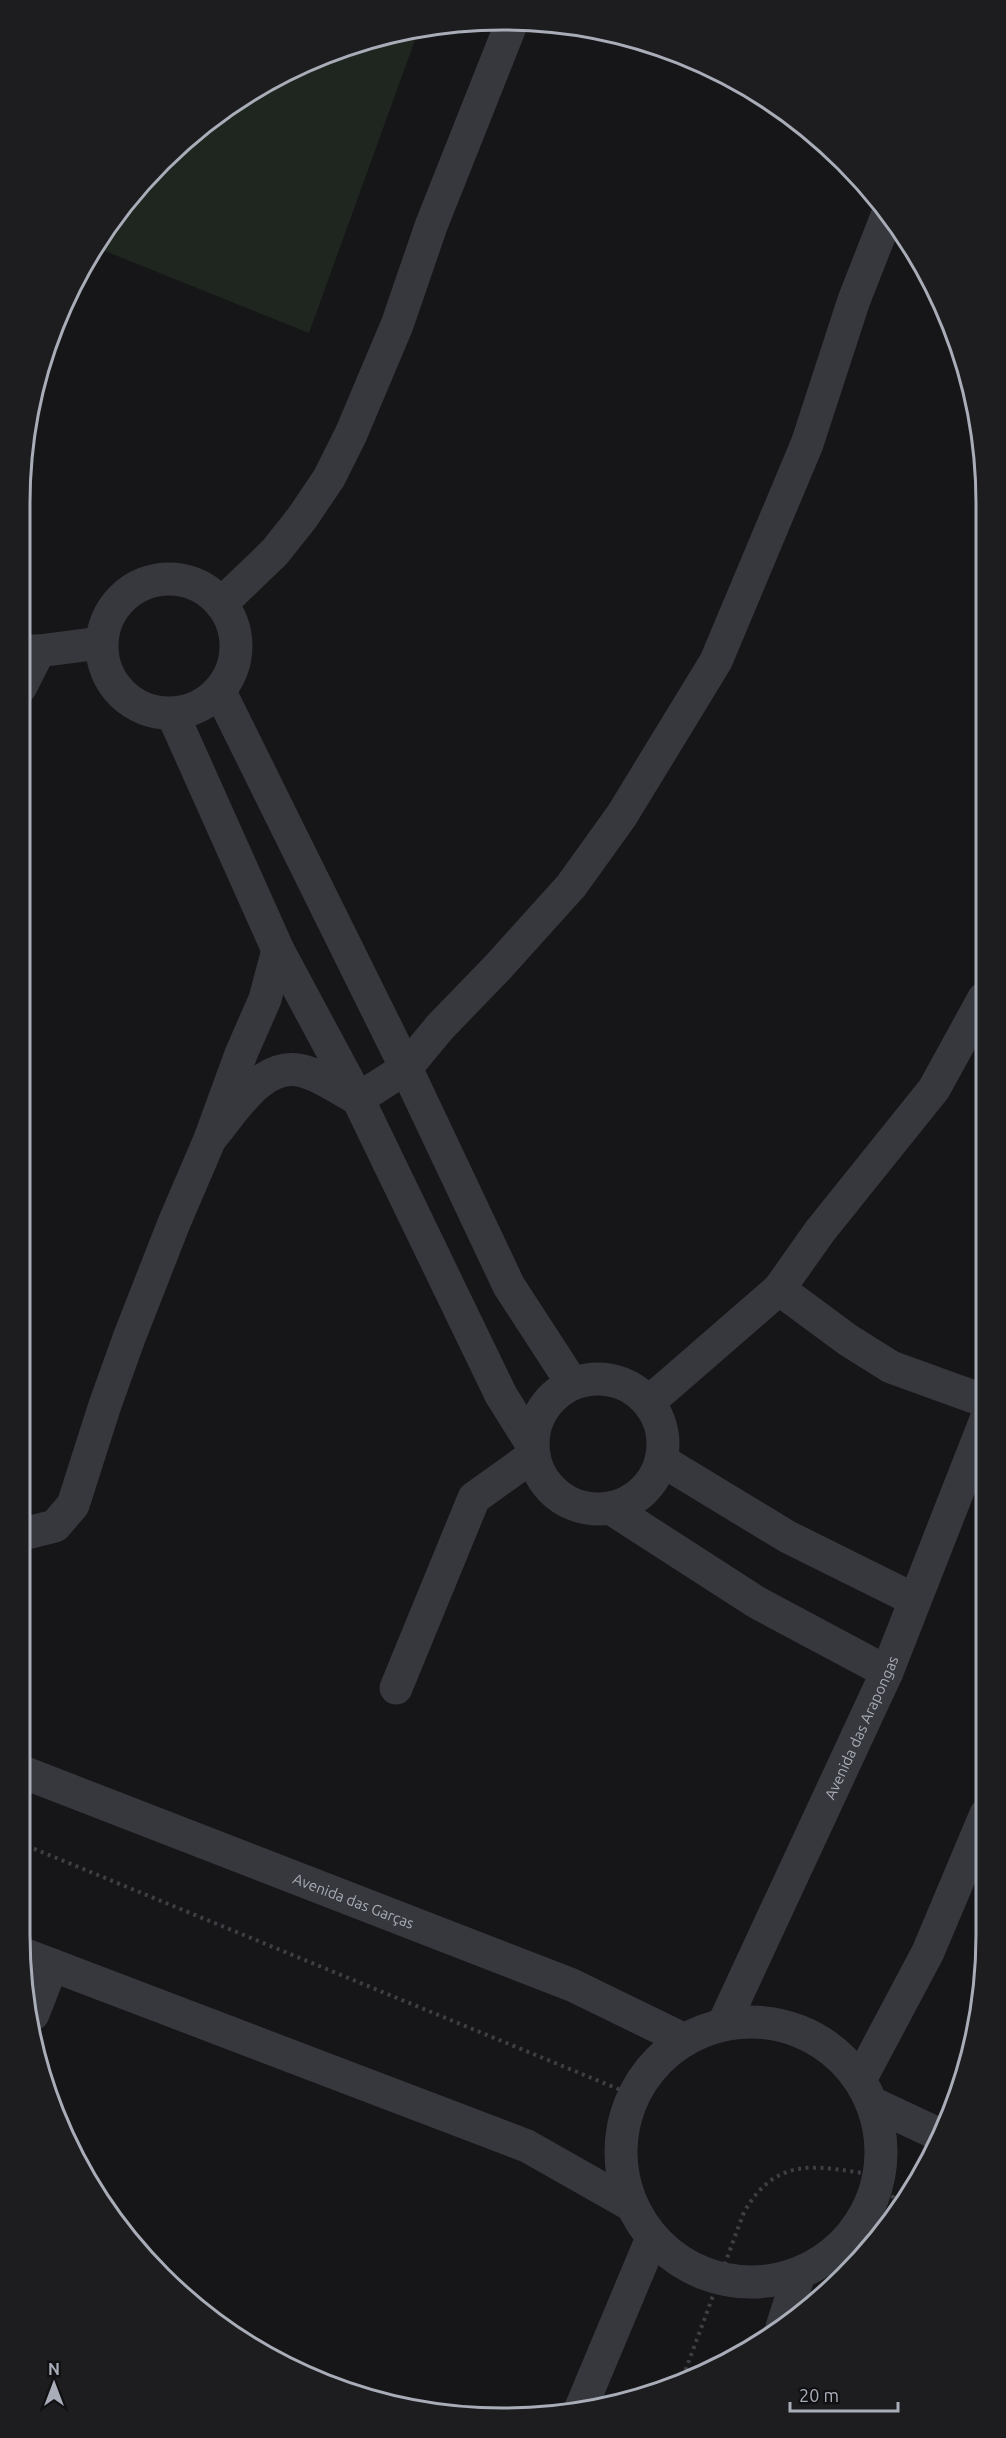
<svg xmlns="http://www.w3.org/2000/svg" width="1006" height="2438" font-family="Ubuntu,sans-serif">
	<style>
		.green { fill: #1e261f }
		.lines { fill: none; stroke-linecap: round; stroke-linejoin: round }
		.path { stroke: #3d3f44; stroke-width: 4; stroke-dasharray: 3 4.5; stroke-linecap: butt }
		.minor { stroke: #37383d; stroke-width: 33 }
		.tertiary { stroke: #37383d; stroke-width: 33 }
		.labels { text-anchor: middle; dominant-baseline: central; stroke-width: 5; stroke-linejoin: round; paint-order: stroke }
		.street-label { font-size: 15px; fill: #a8adb8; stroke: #111113 }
		.rim { fill: none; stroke: #a8adb8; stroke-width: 3 }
	</style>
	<rect width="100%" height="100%" fill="#161618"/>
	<!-- green -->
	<polygon class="green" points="419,29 309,333 95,247 139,184 208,120 289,70 378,36"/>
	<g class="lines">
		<!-- path -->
		<g class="path">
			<polyline points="20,1843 633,2095"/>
			<path d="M683 2377 744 2212C779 2152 820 2168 878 2175L899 2206"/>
		</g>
		<!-- minor -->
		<g class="minor">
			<circle cx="169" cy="646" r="67"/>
			<polyline points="221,604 275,552 302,518 329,478 351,434 397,325 431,226 512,22"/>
			<polyline points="20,651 39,651 100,643"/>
			<polyline points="20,688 39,651"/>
			<polyline points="220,692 406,1068 509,1286 572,1383"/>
			<polyline points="173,715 278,950 358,1099 501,1395 533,1446"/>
			<path d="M210 1139C233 1113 261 1060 303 1071 322 1076 341 1090 358 1099L406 1068 440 1027 498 967 571 886 622 815 716 661 807 444 854 300 887 216"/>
			<polyline points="779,1289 848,1340 891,1367 985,1401"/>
			<circle cx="598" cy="1444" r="65"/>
			<polyline points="649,1402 779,1289 820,1231 934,1089 984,998"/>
			<polyline points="661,1460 788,1537 915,1600"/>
			<polyline points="612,1509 756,1602 887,1672"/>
			<polyline points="20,1533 27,1533 55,1526 73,1505 105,1405 129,1338 174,1223 210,1139 241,1054 265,999 278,950"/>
			<polyline points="396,1688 474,1498 534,1455"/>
			<polyline points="33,2014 52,1965"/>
		</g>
		<!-- tertiary -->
		<g class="tertiary">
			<path id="s1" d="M20 1771 572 1985 685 2040"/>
			<polyline points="23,1954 527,2146 631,2205"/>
			<circle cx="751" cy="2152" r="130"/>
			<path id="s2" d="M723 2025 887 1672 985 1422"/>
			<polyline points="860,2080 928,1952 986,1814"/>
			<polyline points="872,2103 938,2134"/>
			<polyline points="782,2327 799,2274"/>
			<polyline points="580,2410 652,2238"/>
		</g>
	</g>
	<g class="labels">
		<!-- street labels -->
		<g class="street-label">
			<text stroke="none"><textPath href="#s2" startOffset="328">Avenida das Arapongas</textPath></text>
			<text stroke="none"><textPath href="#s1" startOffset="358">Avenida das Garças</textPath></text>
		</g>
	</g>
	<!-- crop -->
	<path d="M0 0H1006V2438H0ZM503 30H503A473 473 0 0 1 976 503V1935A473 473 0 0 1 503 2408H503A473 473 0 0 1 30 1935V503A473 473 0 0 1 503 30Z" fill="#1d1d20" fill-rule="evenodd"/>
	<path class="rim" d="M503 30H503A473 473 0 0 1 976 503V1935A473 473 0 0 1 503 2408H503A473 473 0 0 1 30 1935V503A473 473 0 0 1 503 30Z"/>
	<!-- north arrow -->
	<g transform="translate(54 2384)" stroke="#111113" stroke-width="4.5" paint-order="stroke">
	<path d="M0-4.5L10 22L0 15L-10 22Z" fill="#a8adb8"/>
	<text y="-9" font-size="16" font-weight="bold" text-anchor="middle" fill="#a8adb8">N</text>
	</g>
	<!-- scale -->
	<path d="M790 2402v9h108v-9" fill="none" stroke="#a8adb8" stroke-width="3"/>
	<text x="799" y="2402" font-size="18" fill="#a8adb8" stroke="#111113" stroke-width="4.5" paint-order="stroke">20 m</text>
</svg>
